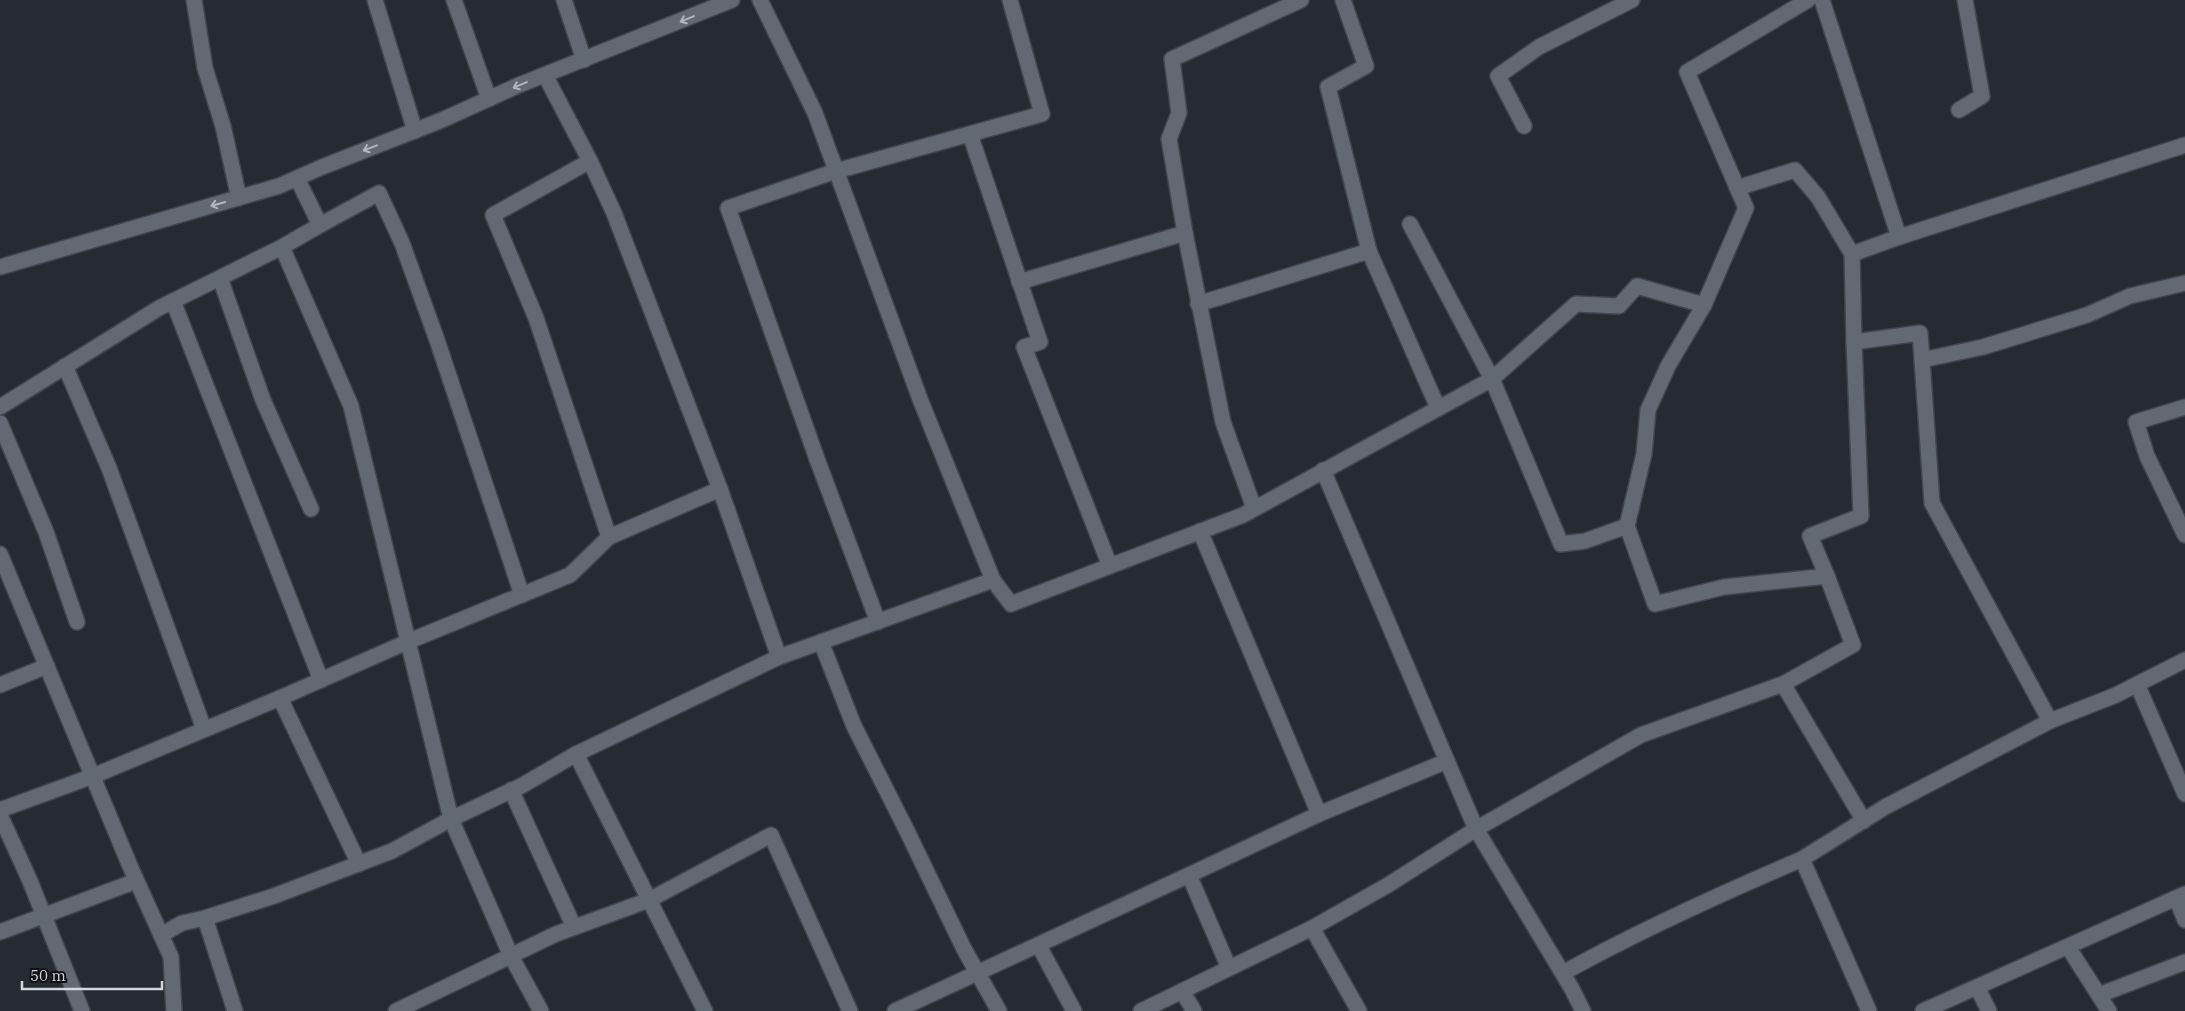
<svg xmlns="http://www.w3.org/2000/svg" width="2185" height="1011" font-family="'IBM Plex Serif',serif">
	<style>
		.lines { fill: none; stroke-linecap: round; stroke-linejoin: round }
		.minor-casing { stroke: #41454c; stroke-width: 18 }
		.minor { stroke: #636973; stroke-width: 15 }
		.oneway { stroke: #b1b5bc }
	</style>
	<rect width="100%" height="100%" fill="#252a33"/>
	<g class="lines">
		<!-- minor casing -->
		<g class="minor-casing">
			<g id="minor">
				<polyline points="194,0 205,68 223,126 239,198"/>
				<polyline points="375,0 415,131"/>
				<polyline points="454,0 489,99"/>
				<polyline points="564,0 584,60"/>
				<polyline points="760,0 815,113 920,399 993,580 821,642 854,726 907,831 964,949 999,1011"/>
				<polyline points="1343,0 1366,66 1328,87 1369,251 1438,408"/>
				<polyline points="1822,0 1899,237 2185,145"/>
				<polyline points="545,75 590,161 493,215 536,318 609,537 720,489 779,657"/>
				<polyline points="1959,110 1982,96 1965,0"/>
				<polyline points="1524,126 1498,76 1539,47 1632,0"/>
				<polyline points="970,134 1040,342 1024,347 1110,566"/>
				<polyline points="590,161 614,213 720,489"/>
				<polyline points="297,178 320,225 282,247 351,406 451,819 511,956 541,1011"/>
				<polyline points="1737,188 1795,170 1818,197 1852,254 1854,342 1920,333 1922,360 1983,347 2087,315 2130,296 2185,283"/>
				<polyline points="320,225 379,193 402,243 437,340 522,595"/>
				<polyline points="1852,254 1899,237"/>
				<polyline points="0,267 279,186 322,167 442,120 519,85 732,0"/>
				<polyline points="220,278 263,400 311,509"/>
				<polyline points="1019,282 1185,233"/>
				<polyline points="173,301 321,680"/>
				<polyline points="1198,304 1369,251"/>
				<polyline points="1922,360 1932,503 2050,721"/>
				<polyline points="65,366 109,468 204,729"/>
				<polyline points="0,407 159,308 282,247"/>
				<polyline points="2185,407 2136,422 2147,456 2185,535"/>
				<polyline points="0,423 46,532 77,622"/>
				<polyline points="1323,470 1476,829 1572,989 1583,1011"/>
				<polyline points="1254,508 1223,422 1185,233 1169,139 1179,113 1172,59 1301,0"/>
				<polyline points="1627,526 1644,454 1648,410 1668,366 1704,305"/>
				<polyline points="1200,531 1319,814"/>
				<polyline points="0,554 130,866 171,957 174,1011"/>
				<polyline points="1827,576 1810,536 1861,516 1854,342"/>
				<polyline points="993,580 1011,604 1243,515 1492,379 1576,304 1619,306 1637,286 1704,305 1746,208 1687,72 1808,0"/>
				<polyline points="878,622 817,459 728,208 836,171 1042,114 1010,0"/>
				<polyline points="1783,684 1864,821"/>
				<polyline points="2137,684 2185,794"/>
				<polyline points="0,685 47,666"/>
				<polyline points="280,698 407,642 570,575 609,537"/>
				<polyline points="576,754 705,1011"/>
				<polyline points="511,790 574,927"/>
				<polyline points="0,810 93,776 280,698 359,864"/>
				<polyline points="0,815 30,881 82,1011"/>
				<polyline points="1189,875 1319,814 1447,761"/>
				<polyline points="2176,898 2185,920"/>
				<polyline points="205,918 235,1011"/>
				<polyline points="1312,928 1359,1011"/>
				<polyline points="0,932 136,881"/>
				<polyline points="161,935 182,923 205,918 274,896 392,851 451,819 523,785 576,754 779,657 821,642"/>
				<polyline points="1039,946 1074,1011"/>
				<polyline points="2068,947 2109,1011"/>
				<path d="M1563 973C1640 930 1720 894 1802 859"/>
				<polyline points="1977,987 1989,1011"/>
				<polyline points="1182,991 1194,1011"/>
				<polyline points="2099,995 2185,962"/>
				<polyline points="396,1011 556,934 649,900 771,835 850,1011"/>
				<polyline points="895,1011 1189,875 1229,968"/>
				<polyline points="1141,1011 1312,928 1388,885 1476,829 1641,735 1783,684 1853,645 1827,576 1724,587 1655,604 1627,526 1585,541 1561,544 1492,379 1410,224"/>
				<polyline points="1869,1011 1802,859 1885,807 2050,721 2116,695 2185,660"/>
				<polyline points="1923,1011 2185,894"/>
			</g>
		</g>
		<!-- minor -->
		<use href="#minor" class="minor"/>
	</g>
	<!-- one-way arrows -->
	<defs><path id="oneway-shaft" d="M-6 0H5M1.5-3L5.5 0L1.5 3" fill="none" stroke-width="1.6" stroke-linecap="round" stroke-linejoin="round" transform="scale(1.25)"/></defs>
	<g class="oneway">
		<use href="#oneway-shaft" transform="translate(687 19) rotate(157)"/>
		<use href="#oneway-shaft" transform="translate(520 85) rotate(157)"/>
		<use href="#oneway-shaft" transform="translate(370 148) rotate(159)"/>
		<use href="#oneway-shaft" transform="translate(218 204) rotate(164)"/>
	</g>
	<!-- scale -->
	<path d="M22 981v8h140v-8" fill="none" stroke="#d3d6dc" stroke-width="2.5"/>
	<text x="30" y="981" font-size="15" fill="#d3d6dc" stroke="#101216" stroke-width="4" paint-order="stroke">50 m</text>
</svg>
